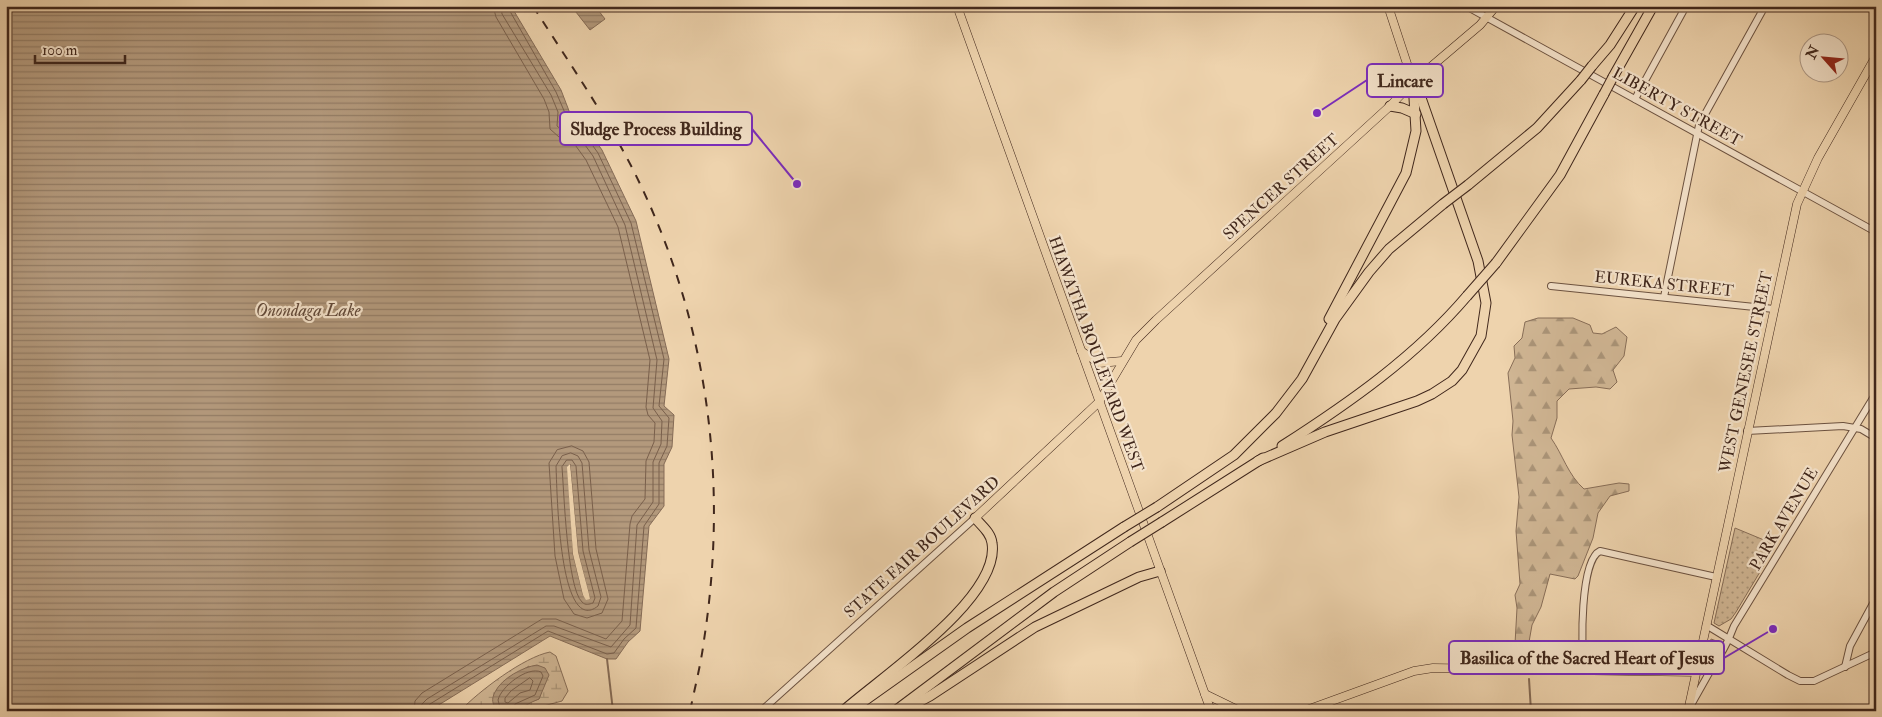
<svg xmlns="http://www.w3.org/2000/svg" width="1882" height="717" font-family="'IM FELL Double Pica',serif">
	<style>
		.grass { fill: url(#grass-dots); stroke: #886e58 }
		.forest { fill: url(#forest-firs); stroke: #886e58 }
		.wetland { fill: url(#wetland-marsh); stroke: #886e58 }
		.water { fill: url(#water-rules); stroke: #856b56; fill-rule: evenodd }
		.pier { fill: #eed3ad }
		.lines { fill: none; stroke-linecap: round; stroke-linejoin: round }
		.shore { stroke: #7a604c; stroke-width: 1 }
		.stream { stroke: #856b56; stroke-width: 2 }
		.minor-casing { stroke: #6c5240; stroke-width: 8 }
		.major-casing { stroke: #40271c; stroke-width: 9 }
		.highway-casing { stroke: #40271c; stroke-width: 11 }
		.minor { stroke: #f4e2ca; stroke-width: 6 }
		.major { stroke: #eed3ad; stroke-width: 8 }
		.highway { stroke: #eed3ad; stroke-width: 9 }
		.rail { stroke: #40271c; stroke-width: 2; stroke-dasharray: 9 9; stroke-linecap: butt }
		.highway-bridge-casing { stroke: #40271c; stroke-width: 11; stroke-linecap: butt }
		.highway-bridge { stroke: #eed3ad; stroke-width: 9 }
		.labels { text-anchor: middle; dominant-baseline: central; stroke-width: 4.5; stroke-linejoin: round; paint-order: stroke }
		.street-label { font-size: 16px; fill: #40271c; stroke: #f4e2ca }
		.water-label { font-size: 18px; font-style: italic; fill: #624939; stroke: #f4e2ca }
		.leader { fill: none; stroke: #7b2cbf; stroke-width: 2 }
		.callout-dot { fill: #7b2cbf; stroke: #f4e2ca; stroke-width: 2 }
		.callout { fill: #f4e2ca; stroke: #7b2cbf; stroke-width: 2 }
		.callout-label { font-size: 18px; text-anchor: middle; font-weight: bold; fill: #40271c }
	</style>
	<defs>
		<pattern id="grass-dots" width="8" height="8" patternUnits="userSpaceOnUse" patternTransform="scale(1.25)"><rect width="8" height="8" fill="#d0b694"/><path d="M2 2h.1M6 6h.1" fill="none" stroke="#aa9478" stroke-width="1.8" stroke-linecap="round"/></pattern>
		<pattern id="forest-firs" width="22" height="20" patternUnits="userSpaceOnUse" patternTransform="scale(1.25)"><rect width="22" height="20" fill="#d0b694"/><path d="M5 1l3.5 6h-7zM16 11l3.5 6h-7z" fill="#aa9478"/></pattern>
		<pattern id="wetland-marsh" width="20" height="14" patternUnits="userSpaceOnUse" patternTransform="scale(1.25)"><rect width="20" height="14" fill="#d0b694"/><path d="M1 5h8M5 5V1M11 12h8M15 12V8" fill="none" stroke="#aa9478"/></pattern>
		<pattern id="water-rules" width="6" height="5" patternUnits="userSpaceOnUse" patternTransform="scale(1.25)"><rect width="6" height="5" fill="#b3997c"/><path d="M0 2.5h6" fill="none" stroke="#937d65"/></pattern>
	</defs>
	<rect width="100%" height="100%" fill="#eed3ad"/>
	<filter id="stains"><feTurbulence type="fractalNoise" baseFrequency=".004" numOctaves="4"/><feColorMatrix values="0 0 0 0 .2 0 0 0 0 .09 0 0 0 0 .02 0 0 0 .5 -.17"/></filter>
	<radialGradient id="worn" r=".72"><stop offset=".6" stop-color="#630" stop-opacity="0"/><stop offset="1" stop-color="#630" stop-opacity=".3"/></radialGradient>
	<!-- grass -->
	<g class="grass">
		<polygon points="1735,528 1776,545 1736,612 1731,619 1719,626 1714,623"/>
		<polygon points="1711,639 1722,643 1706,665 1705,663"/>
	</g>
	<!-- forest -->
	<path class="forest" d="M1538 318H1573L1590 325 1593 333 1602 334 1616 327 1627 337 1624 356 1613 370 1617 382 1610 389 1596 387 1569 389 1557 401V418L1551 438C1563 455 1568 475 1584 489L1619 483 1629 484V491L1610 496 1598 513 1593 538 1578 576 1575 579 1550 574 1541 607 1532 625 1526 659 1515 644 1517 608 1515 595 1520 584 1516 531 1519 497 1512 435 1513 421 1508 373 1515 358 1514 346 1522 338 1525 322Z"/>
	<!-- wetland -->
	<path class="wetland" d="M550 652 556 656 568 691 562 701 525 711H515L526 703 539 699 542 690 529 666 503 682 495 708 499 711H460C479 691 524 657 550 652Z"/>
	<!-- water -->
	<g class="water">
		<path d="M6 6H511L561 90 571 116 566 120 582 121 602 150 636 221 669 359 664 406 674 415 672 447 664 464V506L649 526 640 631 628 642 616 659H607L550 636 429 711H6ZM570 464 578 552 590 599 583 595 573 554Z"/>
		<polygon points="595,6 605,19 590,30 572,7"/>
		<path d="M537 665 545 668 549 675 539 699C530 702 521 709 514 711 501 713 487 707 495 692 502 678 523 667 537 665Z"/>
	</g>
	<!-- pier -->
	<polygon class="pier" points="570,464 578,552 589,594 590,599 586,600 583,595 573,554 567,467"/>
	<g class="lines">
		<!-- shore -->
		<g class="shore">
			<polygon points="572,446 583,451 589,462 596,549 608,599 602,613 587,618 574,614 564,599 555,556 549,463 557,450"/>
			<path d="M571 453 578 456 582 463 589 550 601 597 598 606C558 638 557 484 556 466L562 456Z"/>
			<path d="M567 460H572L576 466 583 551 595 598 593 603C589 604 586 606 582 602 567 588 564 491 562 467Z"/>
			<polygon points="530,678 533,681 530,690 520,693 508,703 505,702 505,698 511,691"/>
			<polyline points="414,711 415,701 422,693 542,619 556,619 606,639 622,621 630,524 632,516 645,499 646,461 654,442 655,423 648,415 646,407 650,360 618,227 586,160 573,142 559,137 550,129 549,112 544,99 496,17 493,6"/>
			<polyline points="421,711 422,704 427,699 546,626 554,626 611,647 630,625 637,525 653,502 653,462 661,444 662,421 653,408 657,360 625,225 593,156 577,134 563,131 557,126 558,112 551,95 502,14 501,6"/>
			<polyline points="427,711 430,704 548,631 607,654 614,653 624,639 636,628 644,526 659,504 659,463 667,446 669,418 659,406 664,359 631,223 598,153 580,128 567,126 563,123 565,113 556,92 507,6"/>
			<path d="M501 711 498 700C501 687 527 666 541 672L543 676 535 695 515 704 513 711"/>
		</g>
		<!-- stream -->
		<g class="stream">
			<polyline points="607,659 613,711"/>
			<polyline points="1529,679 1531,711"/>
		</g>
		<!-- minor casing -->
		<g class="minor-casing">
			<g id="minor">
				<polyline points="1466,6 1876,232"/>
				<polyline points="1635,99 1686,6"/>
				<polyline points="1551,286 1774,309"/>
				<polyline points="1664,297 1699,125 1765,6"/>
				<polyline points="1747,431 1843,426 1861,429 1876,438"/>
				<polyline points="1706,625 1788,675 1800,681 1814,681 1876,652"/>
				<polyline points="1845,667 1850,646 1876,598"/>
				<path d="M1584 668C1581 648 1580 560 1600 551L1716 577"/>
				<path d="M1696 672C1717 669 1727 644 1734 626L1876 393"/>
				<polyline points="1691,705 1713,666"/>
				<polyline points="761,711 975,518"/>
			</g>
		</g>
		<!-- major casing -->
		<g class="major-casing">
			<g id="major">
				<polyline points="957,6 1211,711"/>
				<polyline points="1388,6 1413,82"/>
				<polyline points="1081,351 1099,363 1122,361"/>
				<polyline points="975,518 1099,402 1136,340 1156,320 1390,106 1413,82 1480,25 1496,6"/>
				<polyline points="1205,694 1240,711"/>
				<polyline points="1304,711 1414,671 1433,668 1696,672"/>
				<polyline points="1688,711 1797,204 1818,158 1876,56"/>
			</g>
		</g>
		<!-- highway casing -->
		<g class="highway-casing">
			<g id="highway">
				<polyline points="1592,66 1610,45 1635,6"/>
				<polyline points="1613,77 1653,6"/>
				<polyline points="1390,106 1402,108 1416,114"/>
				<polyline points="1468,185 1537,128 1581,80"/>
				<polyline points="1496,263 1560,175 1604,94"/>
				<polyline points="1329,319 1406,173 1416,131 1413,82"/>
				<path d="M1282 446C1349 403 1415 357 1467 296"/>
				<polyline points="1258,461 1325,432 1417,401 1432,394 1452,381 1462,370 1481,336 1486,303 1478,261 1419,92 1413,82"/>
				<polyline points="1157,507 1234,455 1276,413 1302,379 1335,319 1369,272 1389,249 1443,204"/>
				<polyline points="1162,522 1263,458"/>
				<path d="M843 711C881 677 1001 598 992 543 991 533 982 526 975 518"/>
				<polyline points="850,711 967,628 1124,527"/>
				<polyline points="895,711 1054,592 1130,542"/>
				<polyline points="902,711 930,696 1035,627 1139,577 1160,571"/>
			</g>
		</g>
		<!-- minor -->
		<use href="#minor" class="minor"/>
		<!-- major -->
		<use href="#major" class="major"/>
		<!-- highway -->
		<use href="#highway" class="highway"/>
		<!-- rail -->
		<path class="rail" d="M533 6C571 66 612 124 642 188 709 330 728 485 704 640 701 664 695 687 690 711"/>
		<!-- highway-bridge casing -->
		<g class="highway-bridge-casing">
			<g id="highway-bridge">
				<polyline points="1581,80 1592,66"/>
				<polyline points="1604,94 1613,77"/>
				<polyline points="1443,204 1468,185"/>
				<polyline points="1467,296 1496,263"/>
				<polyline points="1124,527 1157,507"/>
				<polyline points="1130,542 1162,522"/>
			</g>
		</g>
		<!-- highway-bridge -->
		<use href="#highway-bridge" class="highway-bridge"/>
	</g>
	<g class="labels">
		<!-- street labels -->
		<g class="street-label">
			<text transform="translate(1677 107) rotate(29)">LIBERTY STREET</text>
			<text transform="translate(1281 187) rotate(-42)">SPENCER STREET</text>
			<text transform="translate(1664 284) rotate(6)">EUREKA STREET</text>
			<text transform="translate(1096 354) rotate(70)">HIAWATHA BOULEVARD WEST</text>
			<text transform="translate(1746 372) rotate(-78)">WEST GENESEE STREET</text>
			<text transform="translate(1784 519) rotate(-59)">PARK AVENUE</text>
			<text transform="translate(922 547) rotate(-42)">STATE FAIR BOULEVARD</text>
		</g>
		<!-- water labels -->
		<g class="water-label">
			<text x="308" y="310">Onondaga Lake</text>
		</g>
	</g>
	<!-- callouts -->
	<path class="leader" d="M1317 113L1367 80M797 184L752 129M1773 629L1724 658"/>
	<g class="callout-dot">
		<circle cx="1317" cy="113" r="5"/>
		<circle cx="797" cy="184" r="5"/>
		<circle cx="1773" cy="629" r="5"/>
	</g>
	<g class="callout">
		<rect x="1367" y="64" width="76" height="33" rx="5"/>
		<rect x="560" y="112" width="192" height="33" rx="5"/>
		<rect x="1449" y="641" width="275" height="33" rx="5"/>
	</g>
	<g class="callout-label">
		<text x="1405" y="87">Lincare</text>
		<text x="656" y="135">Sludge Process Building</text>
		<text x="1587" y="664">Basilica of the Sacred Heart of Jesus</text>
	</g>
	<!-- margin -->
	<rect width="1882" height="717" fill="none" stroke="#eed3ad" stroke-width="25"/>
	<rect x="8" y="8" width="1867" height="702" fill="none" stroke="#40271c" stroke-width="2.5"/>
	<rect x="12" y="12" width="1857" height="692" fill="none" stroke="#40271c"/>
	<!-- north arrow -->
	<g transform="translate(1824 58) rotate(297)"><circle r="24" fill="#f4e2ca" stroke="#ac9784"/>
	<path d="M0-4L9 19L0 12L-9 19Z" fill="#8f2418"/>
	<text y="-8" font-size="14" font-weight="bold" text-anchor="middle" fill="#40271c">N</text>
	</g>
	<!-- scale -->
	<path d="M35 55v8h90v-8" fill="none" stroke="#40271c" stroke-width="2.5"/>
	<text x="42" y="55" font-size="15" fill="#40271c" stroke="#f4e2ca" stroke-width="4" paint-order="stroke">100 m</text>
	<rect width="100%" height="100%" filter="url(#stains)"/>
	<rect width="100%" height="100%" fill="url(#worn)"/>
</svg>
